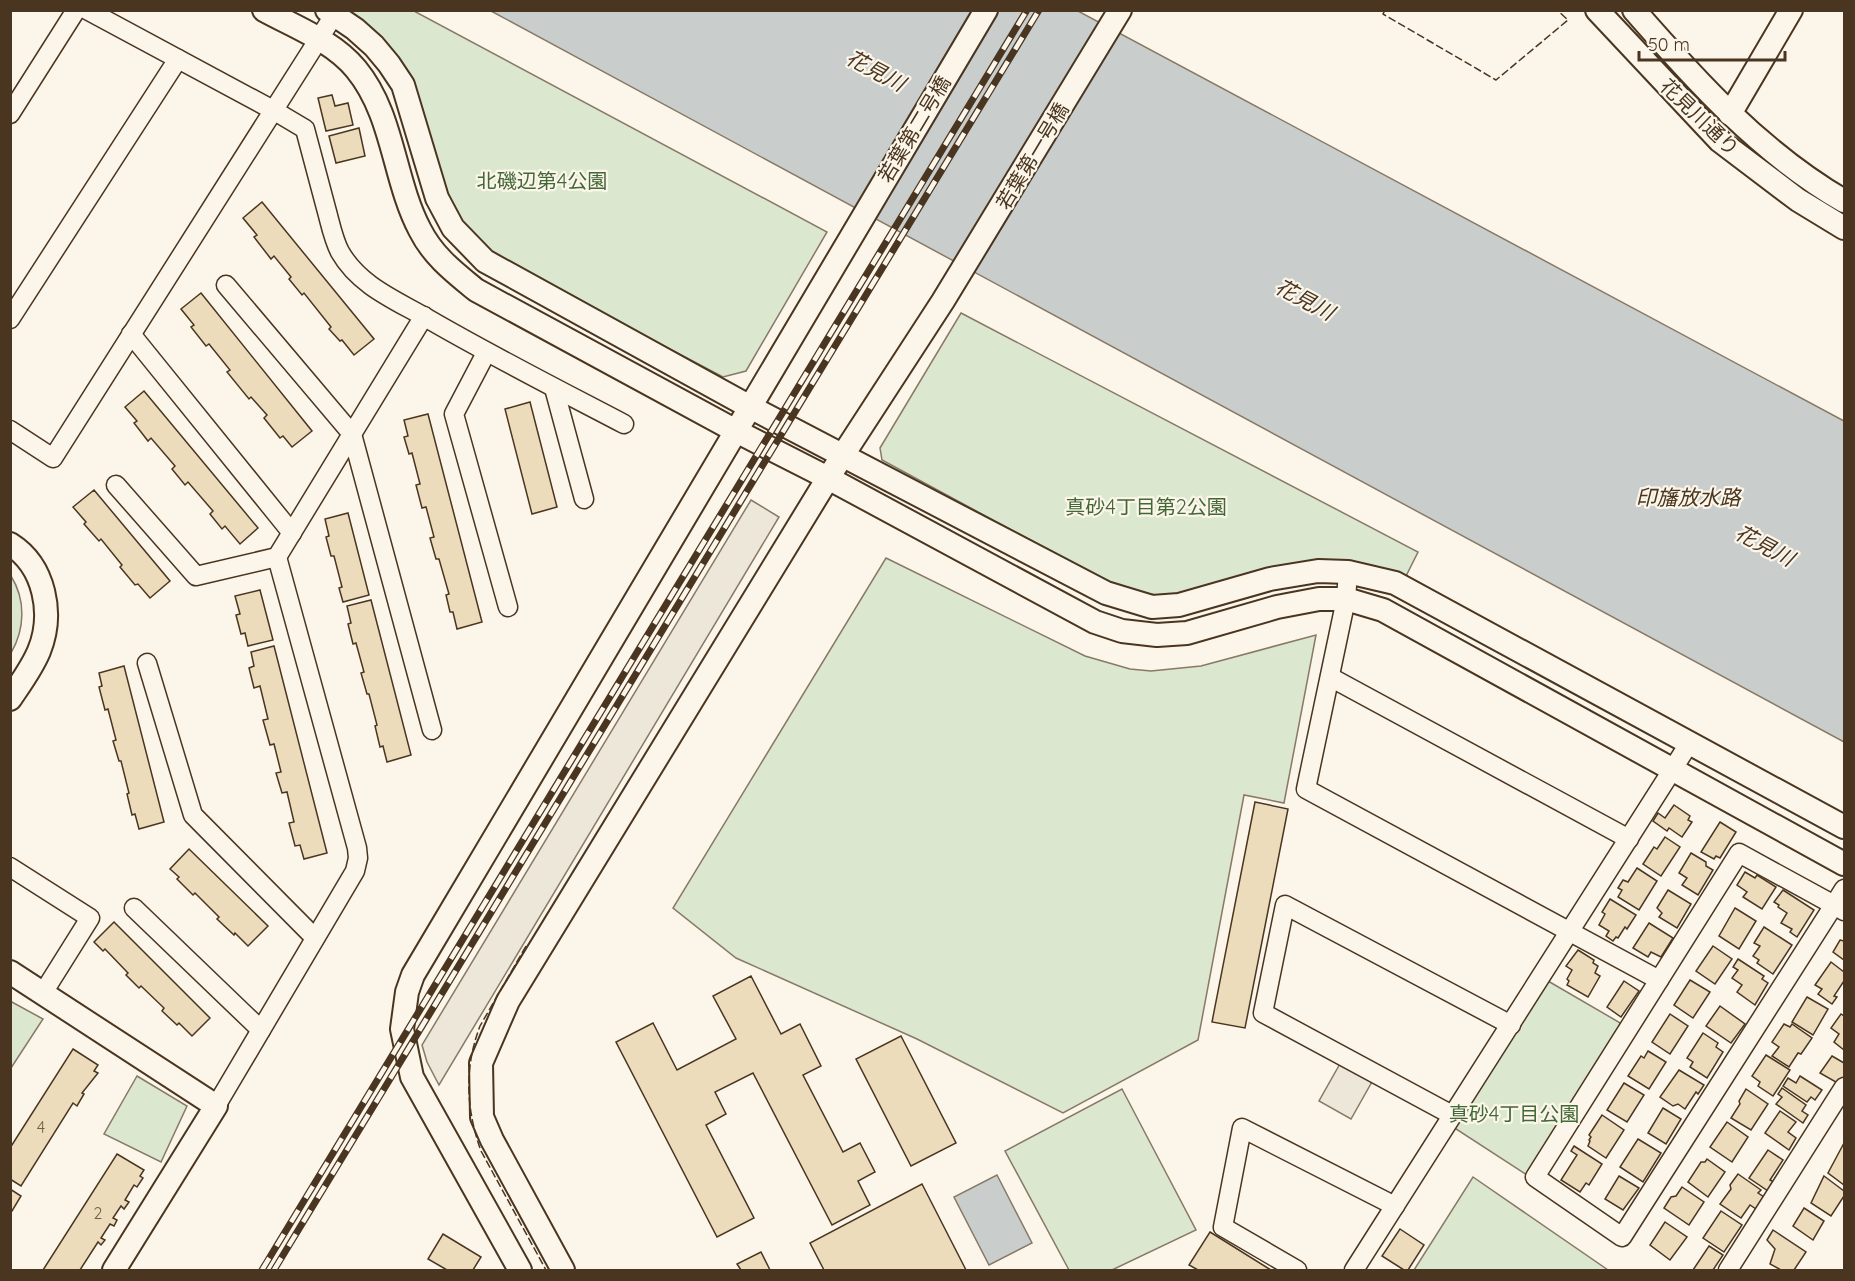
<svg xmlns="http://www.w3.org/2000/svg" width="1855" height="1281" font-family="Quicksand,'Noto Sans JP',sans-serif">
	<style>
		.green { fill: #dce7d0; stroke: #887966; stroke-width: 1.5 }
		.parking { fill: #ede7d9; stroke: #887966; stroke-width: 1.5 }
		.water { fill: #c9cecd; stroke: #887966; stroke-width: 1.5 }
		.building { fill: #ecdcbc; stroke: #4a3520; stroke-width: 1.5 }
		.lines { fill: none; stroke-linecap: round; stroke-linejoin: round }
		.minor-casing { stroke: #4a3520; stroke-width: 21 }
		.tertiary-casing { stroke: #4a3520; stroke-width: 26 }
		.minor { stroke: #fbf6e9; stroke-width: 18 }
		.tertiary { stroke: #fbf6e9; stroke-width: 22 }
		.rail-casing { stroke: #4a3520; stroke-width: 7 }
		.rail { stroke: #fbf6e9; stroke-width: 4.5; stroke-dasharray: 14; stroke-linecap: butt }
		.fence { stroke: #4a3520; stroke-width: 1.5; stroke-dasharray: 8 3; stroke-linecap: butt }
		.labels { text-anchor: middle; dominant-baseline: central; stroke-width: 4.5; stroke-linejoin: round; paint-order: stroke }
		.number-label { font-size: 16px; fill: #725f47 }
		.street-label { font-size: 20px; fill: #4a3520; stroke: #fbf6e9 }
		.park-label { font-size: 20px; fill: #436837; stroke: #fbf6e9 }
		.water-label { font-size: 21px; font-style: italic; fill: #4a3520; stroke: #fbf6e9 }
	</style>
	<rect width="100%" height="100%" fill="#fbf6e9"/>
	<!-- green -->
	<g class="green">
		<polygon points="350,11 414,11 827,232 746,371 723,377 487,253 463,226 443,185 410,82 384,40"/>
		<polygon points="961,313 1418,552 1405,578 1358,564 1159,600 1128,593 882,460 880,448"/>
		<polygon points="886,558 1085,656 1130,669 1151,671 1201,666 1316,635 1284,803 1244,795 1198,1040 1063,1113 917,1039 736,958 673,908"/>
		<path d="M11 576C26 600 25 629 11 653Z"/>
		<polygon points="1548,981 1622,1024 1527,1175 1453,1127"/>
		<polygon points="10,1001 43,1019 11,1068 10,1067"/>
		<polygon points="137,1076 187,1106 161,1162 104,1134"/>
		<polygon points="1122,1089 1196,1230 1112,1270 1069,1270 1005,1151"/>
		<polygon points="1473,1177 1608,1270 1414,1270"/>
	</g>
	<!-- parking -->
	<g class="parking">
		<polygon points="751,500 779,517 439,1085 427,1062 422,1045"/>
		<polygon points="1341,1062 1373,1080 1351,1119 1319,1101"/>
	</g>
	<!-- water -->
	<g class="water">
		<polygon points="491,11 1078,11 1844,421 1844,742"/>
		<polygon points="997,1175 1032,1243 989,1265 954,1197"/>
	</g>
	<!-- building -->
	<g class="building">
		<polygon points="332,95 335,106 348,103 353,125 326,131 318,98"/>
		<polygon points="359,128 365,156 336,163 329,136"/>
		<polygon points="262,202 374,339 354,355 342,340 340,341 329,329 331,327 304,293 302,295 289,279 291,277 274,256 271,259 254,237 257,235 243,218"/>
		<polygon points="201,293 312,431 292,447 283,436 280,438 264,418 267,415 251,397 249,399 227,372 230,370 209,344 206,346 191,327 194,325 181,309"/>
		<polygon points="144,391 258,528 240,544 225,526 222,529 210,514 213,511 188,482 185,485 172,469 175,466 151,438 148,441 134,423 137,421 125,407"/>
		<polygon points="530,402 557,507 532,514 505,409"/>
		<polygon points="428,414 482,622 457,629 453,612 450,612 446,595 449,594 439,559 436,559 430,538 434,537 426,507 422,508 416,485 420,484 412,453 409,454 404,437 408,436 404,420"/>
		<polygon points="94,490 170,581 150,598 138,584 135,585 120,567 122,565 101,539 99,541 84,524 86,522 73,507"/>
		<polygon points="348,513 369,595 343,602 339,588 342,587 334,556 331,556 326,537 329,536 325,519"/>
		<polygon points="260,590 273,640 248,646 245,633 241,634 236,615 240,614 235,596"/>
		<polygon points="371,600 411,755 387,762 383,746 380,747 375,726 377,725 369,694 367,694 361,673 364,672 356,643 353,644 348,624 351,623 347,606"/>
		<polygon points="274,646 327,853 304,859 300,845 295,846 289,823 294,822 287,792 282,793 276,773 281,772 274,744 270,745 263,720 268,719 260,686 254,688 249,668 254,666 251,652"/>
		<polygon points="124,666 164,822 139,829 135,814 132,815 127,794 129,793 121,761 119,761 113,741 116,740 108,709 105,710 99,687 102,686 99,673"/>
		<polygon points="1255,802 1288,809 1245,1028 1212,1022"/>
		<polygon points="1674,805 1690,816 1688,820 1692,822 1682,837 1669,828 1667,831 1653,821 1658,813 1665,818"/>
		<polygon points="1720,822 1736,832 1720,858 1716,856 1714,859 1701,852"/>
		<polygon points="1665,837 1680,847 1661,876 1643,864 1654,847 1657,849"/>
		<polygon points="189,849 268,926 248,946 235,933 234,935 217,919 219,917 195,893 193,895 177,879 179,877 170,869"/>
		<polygon points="1691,853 1706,862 1706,866 1713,870 1698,895 1682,885 1687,878 1679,873"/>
		<polygon points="1637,868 1657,881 1639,910 1618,897 1622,890 1618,888 1623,880 1628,882"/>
		<polygon points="1745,872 1755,878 1757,875 1776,887 1762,909 1743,897 1747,892 1737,885"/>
		<polygon points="1668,890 1691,904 1677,928 1659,917 1662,913 1657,908"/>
		<polygon points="1783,890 1814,910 1797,937 1790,932 1792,929 1781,923 1787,913 1778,907 1779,905 1774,902"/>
		<polygon points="1610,899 1636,915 1627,929 1625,927 1618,938 1616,937 1613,941 1606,936 1609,931 1599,925 1605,914 1602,912"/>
		<polygon points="1735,908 1756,921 1739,949 1719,936"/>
		<polygon points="114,922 210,1018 192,1036 179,1023 177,1025 162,1011 164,1008 141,986 139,988 126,975 128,973 105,949 103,951 94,942"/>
		<polygon points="1649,923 1673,938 1661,957 1651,952 1648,957 1633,948"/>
		<polygon points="1764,927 1792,945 1773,974 1757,963 1759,960 1753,956 1760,946 1754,943"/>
		<polygon points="1840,940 1844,941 1844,960 1833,952"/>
		<polygon points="1713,946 1732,959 1715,984 1696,971"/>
		<polygon points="1578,950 1594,960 1593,963 1598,966 1595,973 1600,976 1588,997 1567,985 1569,981 1567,979 1572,970 1566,966"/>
		<polygon points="1738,959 1764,976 1762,979 1768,983 1755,1005 1737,992 1742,985 1732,978 1738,970 1733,967"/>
		<polygon points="1831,962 1844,972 1844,981 1834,996 1837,997 1832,1004 1818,994 1822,989 1815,985"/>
		<polygon points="751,976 781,1034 800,1024 821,1066 803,1075 843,1152 860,1143 875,1172 858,1181 870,1205 832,1225 753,1073 715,1092 726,1114 706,1125 754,1218 717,1237 616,1042 653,1023 677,1070 736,1039 713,996"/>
		<polygon points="1690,980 1710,992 1693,1018 1674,1005"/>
		<polygon points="1624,981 1639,991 1621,1017 1607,1007"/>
		<polygon points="1807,997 1828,1009 1813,1035 1792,1022"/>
		<polygon points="1720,1006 1745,1024 1731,1043 1706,1026"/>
		<polygon points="1670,1014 1688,1026 1670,1054 1652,1042"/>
		<polygon points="1841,1014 1844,1016 1844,1050 1834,1042 1839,1034 1831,1028"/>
		<polygon points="1784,1024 1790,1027 1792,1024 1812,1038 1801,1054 1798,1053 1789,1067 1772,1056 1779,1047 1772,1042"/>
		<polygon points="1703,1033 1718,1043 1716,1047 1723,1052 1707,1078 1690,1067 1693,1062 1687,1058"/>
		<polygon points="901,1036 956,1143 911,1166 856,1059"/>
		<polygon points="73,1049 98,1065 94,1071 98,1073 82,1093 84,1094 77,1106 73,1103 21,1186 10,1179 10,1148"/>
		<polygon points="1648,1051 1666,1062 1649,1089 1628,1076 1641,1056 1644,1058"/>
		<polygon points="1766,1055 1790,1070 1773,1096 1758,1086 1760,1082 1752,1076"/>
		<polygon points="1832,1056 1844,1063 1844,1078 1841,1085 1820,1073"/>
		<polygon points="1679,1070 1704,1085 1698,1094 1696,1092 1685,1109 1678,1104 1673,1106 1660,1097"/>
		<polygon points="1800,1076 1822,1090 1815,1100 1811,1097 1807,1102 1783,1086 1788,1078 1796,1083"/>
		<polygon points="1624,1083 1644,1095 1627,1122 1607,1110"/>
		<polygon points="1782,1088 1806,1105 1802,1111 1808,1115 1803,1123 1776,1104 1782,1097 1778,1094"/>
		<polygon points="1746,1089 1768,1104 1751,1130 1731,1118 1740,1104 1739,1101"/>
		<polygon points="1663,1108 1681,1119 1666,1144 1648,1133"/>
		<polygon points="1780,1111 1796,1122 1788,1132 1796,1138 1789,1150 1765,1133"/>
		<polygon points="1602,1115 1624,1130 1606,1158 1588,1146 1590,1141 1589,1140 1591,1137 1589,1135"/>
		<polygon points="1727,1122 1748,1137 1732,1162 1710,1147"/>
		<polygon points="1638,1139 1661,1153 1643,1182 1620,1167"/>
		<polygon points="1844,1143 1844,1185 1828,1173"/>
		<polygon points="1574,1146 1602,1164 1589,1185 1586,1183 1580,1192 1561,1180 1577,1155 1571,1151"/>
		<polygon points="1768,1150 1783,1160 1770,1180 1774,1182 1768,1191 1749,1178"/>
		<polygon points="117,1154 144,1170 140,1176 143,1178 137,1187 134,1185 125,1200 129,1202 124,1209 121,1206 113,1218 117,1220 114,1226 110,1224 101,1238 105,1240 101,1245 98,1242 80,1270 43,1270"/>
		<polygon points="1707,1159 1725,1172 1708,1197 1688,1182 1701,1162 1705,1162"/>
		<polygon points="1738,1174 1761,1190 1758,1193 1764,1197 1756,1209 1750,1205 1741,1218 1720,1204 1731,1189 1730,1185"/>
		<polygon points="1619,1176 1639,1188 1623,1210 1605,1199"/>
		<polygon points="1824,1176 1844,1191 1844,1196 1831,1216 1811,1203"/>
		<polygon points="922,1184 966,1270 824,1270 810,1243"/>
		<polygon points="1682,1187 1704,1202 1689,1225 1664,1208 1671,1197 1676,1196"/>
		<polygon points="10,1189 21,1196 12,1211 10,1210"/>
		<polygon points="1804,1208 1824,1221 1813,1240 1793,1226"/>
		<polygon points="1721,1211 1742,1225 1724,1252 1703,1238"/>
		<polygon points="1665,1222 1687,1237 1670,1260 1650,1245"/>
		<polygon points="1400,1229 1424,1245 1408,1270 1404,1270 1382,1256"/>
		<polygon points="1773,1230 1806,1252 1794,1270 1781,1270 1770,1264 1775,1249 1767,1240"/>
		<polygon points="1210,1232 1271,1270 1198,1270 1189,1265"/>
		<polygon points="443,1234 481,1257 473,1270 447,1270 428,1259"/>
		<polygon points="1709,1246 1723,1255 1713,1270 1693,1270"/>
		<polygon points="761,1252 770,1270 741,1270 737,1264"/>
	</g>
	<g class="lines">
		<!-- minor casing -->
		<g class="minor-casing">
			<g id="minor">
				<path d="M87 10 273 110 305 129C312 155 319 182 326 208 330 222 333 239 340 252 360 287 398 301 430 320 494 357 559 390 624 424"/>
				<polyline points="10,114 76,10"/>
				<polyline points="226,285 352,434 432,730"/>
				<polyline points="10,319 178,59"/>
				<polyline points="131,334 292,533"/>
				<polyline points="486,353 454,414 508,607"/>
				<polyline points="554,388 584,499"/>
				<polyline points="10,430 53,458 334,15"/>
				<polyline points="116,485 196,576 277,557 424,316"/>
				<polyline points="1348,572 1346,599 1306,789 1659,980"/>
				<polyline points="147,663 193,815 315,938"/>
				<polyline points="1330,677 1629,839"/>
				<polyline points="10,867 90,918 43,993"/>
				<polyline points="1844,889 1834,905 1622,1237 1535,1177 1739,853 1834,905 1844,911"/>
				<polyline points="134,908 261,1030"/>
				<polyline points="216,1106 355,871 358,858 357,848 277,557"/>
				<polyline points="1452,1115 1263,1013 1285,905 1511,1025"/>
				<polyline points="1297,1270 1223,1227 1242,1128 1395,1206"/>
				<polyline points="1354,1270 1690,742"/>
				<polyline points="1728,1270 1844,1087"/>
			</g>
		</g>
		<!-- tertiary casing -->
		<g class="tertiary-casing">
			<g id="tertiary">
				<path d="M264 10C295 27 333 41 356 69 394 115 393 179 420 230 433 256 454 272 476 290L736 431 828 478 1095 622 1122 631 1157 635 1187 633 1277 607 1319 599H1346L1383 610 1844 864"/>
				<polyline points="327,10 355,29 374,46 389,64 403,85 437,198 453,228 485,261 750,407 1106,593 1152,607 1179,605 1270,579 1318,571 1348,572 1395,583 1844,827"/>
				<polyline points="1597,10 1720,141 1798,200 1844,228"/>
				<path d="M1634 10C1696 81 1761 153 1844 201"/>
				<polyline points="1730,114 1791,10"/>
				<path d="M10 544C45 566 54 614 39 651 32 668 20 684 10 699"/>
				<polyline points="10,972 216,1106 114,1270"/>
				<path d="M520 1270 412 1077 402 1029 407 992 413 975C604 654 793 331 986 10"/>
				<polyline points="563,1270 492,1140 482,1117 481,1063 508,1001 828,478 943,301 1120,10"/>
			</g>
		</g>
		<!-- minor -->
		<use href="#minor" class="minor"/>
		<!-- tertiary -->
		<use href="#tertiary" class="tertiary"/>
		<!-- rail casing -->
		<g class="rail-casing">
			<g id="rail">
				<polyline points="262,1270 1027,10"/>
				<polyline points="274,1270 1039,10"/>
			</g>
		</g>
		<!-- rail -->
		<use href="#rail" class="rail"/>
		<!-- fence -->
		<g class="fence">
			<polyline points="1385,10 1383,14 1496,80 1568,20 1557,10"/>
			<path d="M526 946 480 1026C464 1068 466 1109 481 1151L546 1270"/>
		</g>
	</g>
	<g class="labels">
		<!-- number labels -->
		<g class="number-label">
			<text x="41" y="1127">4</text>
			<text x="98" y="1213">2</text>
		</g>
		<!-- street labels -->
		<g class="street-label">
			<text transform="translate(1700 117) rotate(44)">花見川通り</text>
			<text transform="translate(914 129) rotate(-59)">若葉第二号橋</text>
			<text transform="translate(1032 156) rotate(-59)">若葉第一号橋</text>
		</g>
		<!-- park labels -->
		<g class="park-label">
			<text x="542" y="180">北磯辺第4公園</text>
			<text x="1146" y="506">真砂4丁目第2公園</text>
			<text x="1514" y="1113">真砂4丁目公園</text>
		</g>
		<!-- water labels -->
		<g class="water-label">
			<text transform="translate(876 70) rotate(28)">花見川</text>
			<text transform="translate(1305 299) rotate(28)">花見川</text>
			<text x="1688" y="497">印旛放水路</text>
			<text transform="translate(1765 545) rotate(28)">花見川</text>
		</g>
	</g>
	<!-- border -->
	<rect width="1855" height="1281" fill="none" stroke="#4a3520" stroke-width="24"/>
	<!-- scale -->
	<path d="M1639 51v9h146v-9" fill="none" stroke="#4a3520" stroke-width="3"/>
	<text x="1648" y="51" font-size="18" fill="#4a3520" stroke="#fbf6e9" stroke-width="4.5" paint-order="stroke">50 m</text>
</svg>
